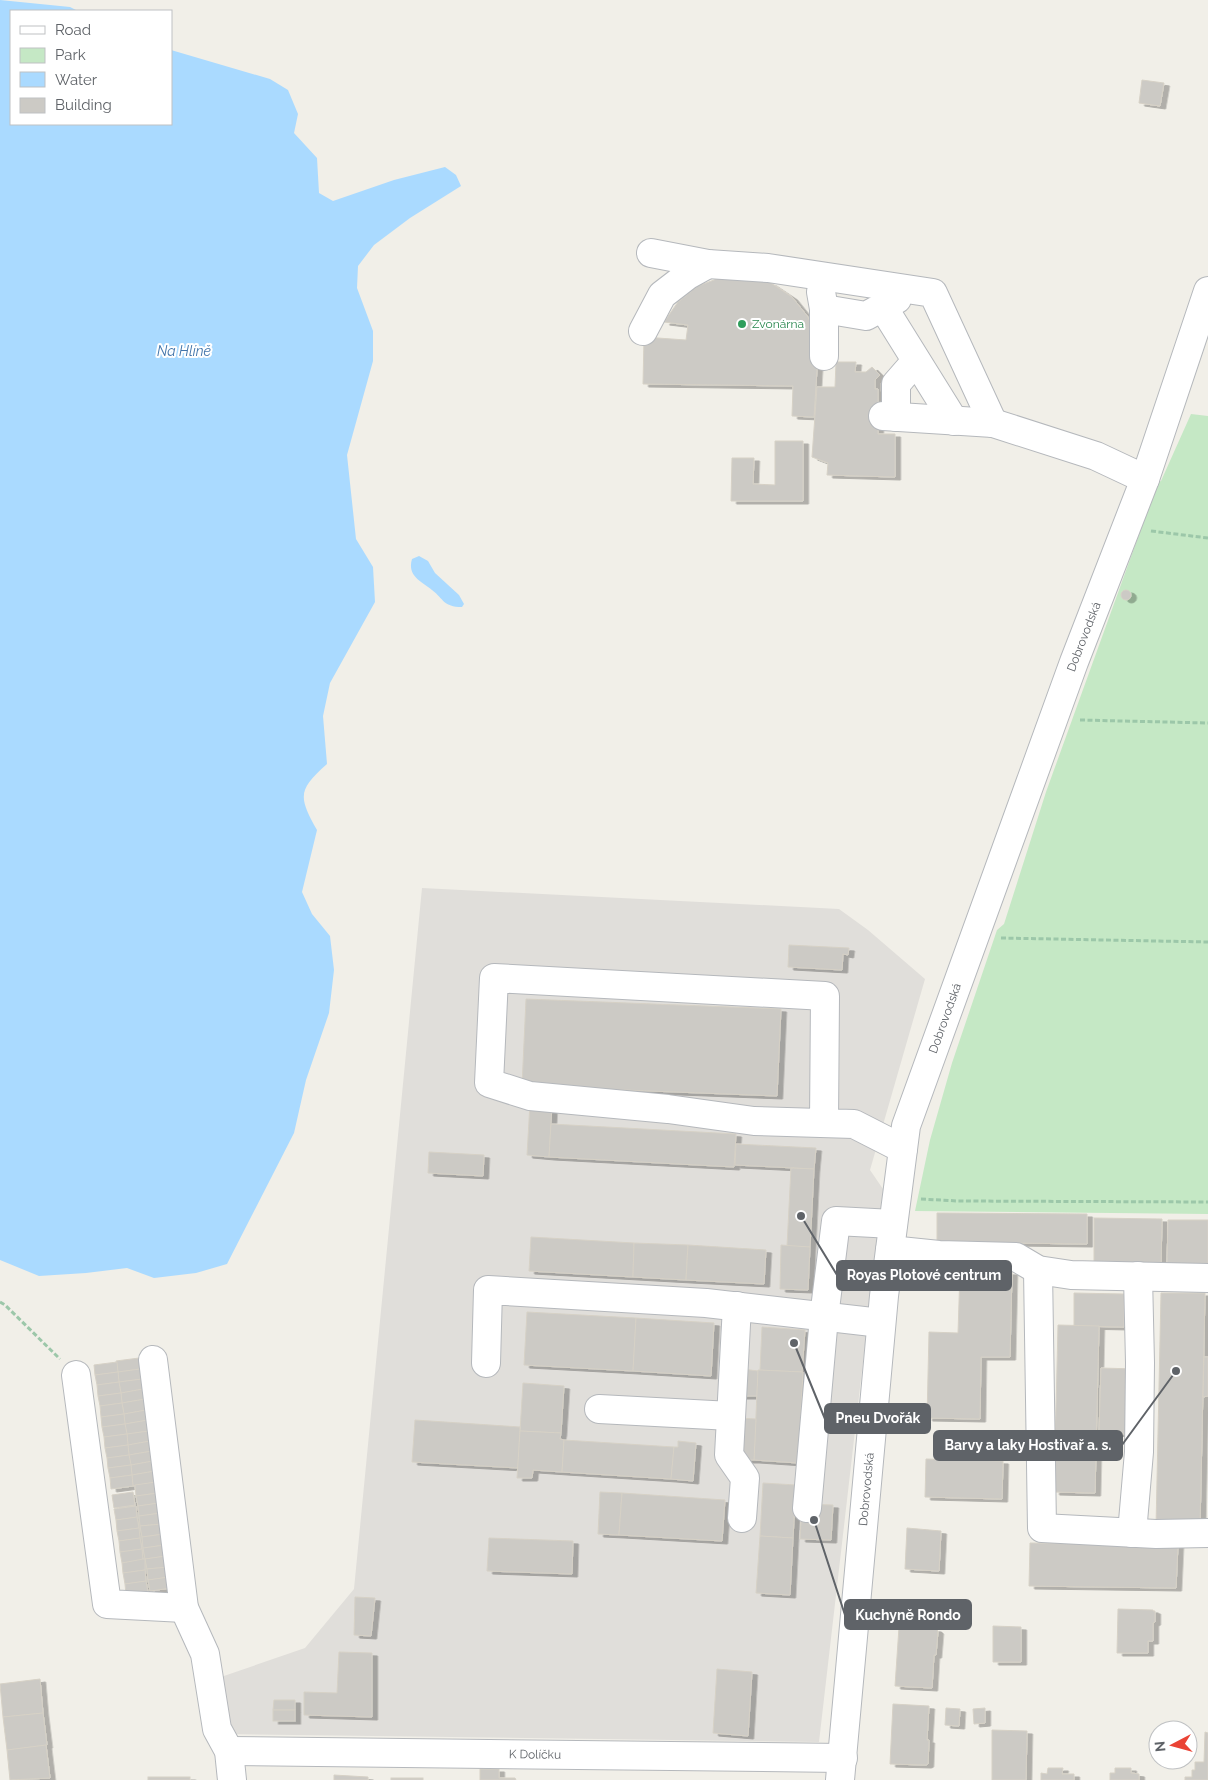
<svg xmlns="http://www.w3.org/2000/svg" width="1208" height="1780" font-family="Raleway,sans-serif">
	<style>
		.industrial { fill: #e0deda }
		.green { fill: #c5e8c5 }
		.water { fill: #aadaff }
		.building { fill: #cccac5; stroke: #d6d1c6; filter: url(#shadow) }
		.lines { fill: none; stroke-linecap: round; stroke-linejoin: round }
		.minor-casing { stroke: #b5b8bc; stroke-width: 30 }
		.path { stroke: #9cc7a9; stroke-width: 3; stroke-dasharray: 5 2.5; stroke-linecap: butt }
		.minor { stroke: #fff; stroke-width: 28 }
		.leisure-dot { fill: #2e9e5b; stroke: #fff; stroke-width: 2 }
		.labels { text-anchor: middle; dominant-baseline: central; stroke-width: 4; stroke-linejoin: round; paint-order: stroke }
		.leisure-label { font-size: 12px; fill: #27864d; stroke: #fff; text-anchor: start }
		.street-label { font-size: 12px; fill: #5f6368; stroke: #fff }
		.water-label { font-size: 14px; font-style: italic; fill: #4174aa; stroke: #fff }
		.leader { fill: none; stroke: #5f6368; stroke-width: 2 }
		.callout-dot { fill: #5f6368; stroke: #fff; stroke-width: 2 }
		.callout { fill: #5f6368; stroke: #5f6368; stroke-width: 2 }
		.callout-label { font-size: 14px; text-anchor: middle; font-weight: bold; fill: #fff }
	</style>
	<defs>
		<filter id="shadow"><feDropShadow dx="5.5" dy="3" stdDeviation="0" flood-color="#0004"/></filter>
	</defs>
	<rect width="100%" height="100%" fill="#f1efe8"/>
	<!-- industrial -->
	<polygon class="industrial" points="422,888 839,909 868,930 925,979 870,1170 883,1189 819,1742 224,1734 218,1678 305,1648 354,1589"/>
	<!-- green -->
	<polygon class="green" points="1191,414 1208,416 1208,1214 915,1211 930,1140 952,1063 997,930 1004,924 1046,792 1158,482 1161,481"/>
	<!-- water -->
	<g class="water">
		<path d="M0 0 70 7 78 11H11V124H171V50L270 79 288 90 298 114 294 133 317 158 319 193 333 201 394 180 445 167 456 175 461 186 410 218 374 245 358 266 357 288 373 331V361L347 455 356 539 373 567 375 602 330 683 323 716 327 764C298 790 298 796 317 830L302 892 312 914 330 936 334 970 329 1013 306 1080 294 1133 227 1264 196 1273 154 1278 127 1268 86 1273 39 1276 0 1260Z"/>
		<path d="M419 556 428 561 435 573 459 595 464 604 462 607C443 607 444 599 432 590 421 581 407 576 412 559Z"/>
	</g>
	<!-- building -->
	<g class="building">
		<polygon points="1142,80 1164,83 1160,106 1139,103"/>
		<polygon points="747,276 771,283 792,297 808,317 817,340 818,353 814,417 792,416 793,386 643,384 644,337 686,340 688,325 664,322 678,302 698,286 722,277"/>
		<polygon points="836,362 856,362 855,372 866,372 872,367 880,375 875,380 875,389 878,389 878,434 895,434 895,477 827,475 828,463 812,457 817,387 835,387"/>
		<polygon points="775,441 803,441 803,501 731,501 732,458 754,458 753,484 775,485"/>
		<circle cx="1126" cy="595" r="5"/>
		<polygon points="789,945 849,948 848,955 843,954 842,970 788,967"/>
		<polygon points="526,999 781,1009 777,1096 522,1086"/>
		<polygon points="530,1103 552,1105 549,1157 527,1155"/>
		<polygon points="551,1124 736,1134 734,1167 549,1157"/>
		<polygon points="736,1144 816,1148 814,1169 735,1165"/>
		<polygon points="429,1152 484,1155 483,1176 428,1173"/>
		<polygon points="791,1168 814,1169 810,1247 787,1246"/>
		<polygon points="937,1213 1087,1214 1087,1244 937,1242"/>
		<polygon points="1094,1218 1162,1219 1161,1265 1094,1264"/>
		<polygon points="1168,1220 1208,1220 1208,1266 1167,1266"/>
		<polygon points="531,1237 634,1243 633,1277 529,1271"/>
		<polygon points="634,1243 688,1245 686,1280 633,1277"/>
		<polygon points="688,1245 766,1250 764,1284 686,1280"/>
		<polygon points="781,1245 810,1247 808,1290 780,1289"/>
		<polygon points="960,1271 1012,1272 1010,1357 981,1357 980,1419 927,1418 929,1332 958,1333"/>
		<polygon points="1074,1293 1124,1294 1124,1327 1074,1326"/>
		<polygon points="1161,1293 1205,1293 1200,1527 1156,1526"/>
		<polygon points="527,1312 636,1318 633,1371 524,1365"/>
		<polygon points="636,1318 714,1323 711,1376 633,1371"/>
		<polygon points="1058,1325 1099,1326 1095,1493 1054,1492"/>
		<polygon points="762,1327 805,1330 802,1372 760,1370"/>
		<polygon points="1204,1357 1208,1357 1208,1396 1203,1397"/>
		<polygon points="139,1358 140,1369 118,1372 116,1361"/>
		<polygon points="117,1362 118,1372 95,1375 94,1365"/>
		<polygon points="1101,1368 1137,1369 1135,1434 1099,1433"/>
		<polygon points="140,1369 142,1379 119,1382 118,1372"/>
		<polygon points="743,1369 758,1371 757,1396 741,1396"/>
		<polygon points="758,1370 803,1372 798,1463 754,1460"/>
		<polygon points="118,1372 119,1382 97,1385 95,1375"/>
		<polygon points="142,1379 143,1389 121,1393 119,1382"/>
		<polygon points="119,1382 121,1393 98,1396 97,1385"/>
		<polygon points="523,1383 564,1386 561,1433 520,1431"/>
		<polygon points="143,1389 145,1399 122,1403 121,1393"/>
		<polygon points="121,1393 122,1403 100,1406 98,1396"/>
		<polygon points="145,1399 146,1410 124,1414 122,1403"/>
		<polygon points="122,1403 124,1414 101,1417 100,1406"/>
		<polygon points="146,1410 148,1420 125,1424 124,1414"/>
		<polygon points="124,1414 125,1424 102,1427 101,1417"/>
		<polygon points="740,1418 756,1419 754,1460 738,1460"/>
		<polygon points="148,1420 149,1431 127,1434 125,1424"/>
		<polygon points="415,1420 520,1427 518,1468 412,1462"/>
		<polygon points="125,1424 127,1434 104,1437 102,1427"/>
		<polygon points="149,1431 150,1441 128,1445 127,1434"/>
		<polygon points="520,1431 561,1433 560,1439 564,1440 562,1472 533,1470 532,1478 517,1478"/>
		<polygon points="127,1434 128,1445 105,1448 104,1437"/>
		<polygon points="564,1440 674,1447 671,1479 562,1472"/>
		<polygon points="150,1441 152,1451 129,1455 128,1445"/>
		<polygon points="678,1441 696,1443 693,1481 671,1479 674,1447 678,1447"/>
		<polygon points="128,1445 129,1455 107,1458 105,1448"/>
		<polygon points="152,1451 153,1461 131,1465 129,1455"/>
		<polygon points="129,1455 131,1465 108,1468 107,1458"/>
		<polygon points="926,1459 1003,1461 1002,1499 925,1497"/>
		<polygon points="153,1461 155,1471 132,1475 131,1465"/>
		<polygon points="131,1465 132,1475 110,1478 108,1468"/>
		<polygon points="155,1471 156,1482 133,1486 132,1475"/>
		<polygon points="132,1475 133,1486 111,1489 110,1478"/>
		<polygon points="156,1482 158,1493 136,1496 135,1485"/>
		<polygon points="763,1483 796,1485 793,1538 760,1536"/>
		<polygon points="133,1492 135,1505 114,1508 112,1495"/>
		<polygon points="600,1492 622,1493 619,1535 598,1534"/>
		<polygon points="158,1493 159,1503 138,1506 136,1496"/>
		<polygon points="622,1493 725,1500 722,1541 619,1535"/>
		<polygon points="159,1503 161,1513 139,1516 138,1506"/>
		<polygon points="802,1504 833,1505 831,1540 800,1539"/>
		<polygon points="136,1506 137,1517 116,1520 114,1509"/>
		<polygon points="161,1513 162,1524 140,1526 139,1516"/>
		<polygon points="137,1517 139,1528 117,1531 116,1520"/>
		<polygon points="162,1524 164,1534 142,1537 140,1526"/>
		<polygon points="139,1528 140,1538 119,1541 117,1531"/>
		<polygon points="907,1528 941,1531 939,1571 905,1569"/>
		<polygon points="164,1534 165,1545 143,1548 142,1537"/>
		<polygon points="760,1536 793,1538 790,1595 756,1593"/>
		<polygon points="140,1538 142,1549 120,1552 119,1541"/>
		<polygon points="489,1538 573,1541 572,1574 487,1571"/>
		<polygon points="1030,1543 1178,1545 1176,1588 1029,1586"/>
		<polygon points="165,1545 166,1556 145,1559 143,1548"/>
		<polygon points="142,1549 143,1560 122,1563 120,1552"/>
		<polygon points="166,1556 168,1567 147,1569 145,1559"/>
		<polygon points="143,1559 145,1559 145,1570 123,1573 122,1563"/>
		<polygon points="168,1567 169,1577 148,1580 147,1569"/>
		<polygon points="145,1570 146,1581 125,1584 123,1573"/>
		<polygon points="169,1577 171,1588 150,1591 148,1580"/>
		<polygon points="146,1581 148,1592 126,1595 125,1584"/>
		<polygon points="355,1597 375,1598 371,1636 354,1635"/>
		<polygon points="1118,1609 1153,1610 1153,1611 1155,1611 1155,1622 1153,1623 1153,1641 1148,1641 1148,1653 1117,1653"/>
		<polygon points="993,1626 1021,1627 1021,1662 993,1662"/>
		<polygon points="899,1627 936,1629 938,1631 936,1655 934,1655 932,1688 895,1686"/>
		<polygon points="339,1652 372,1653 372,1717 304,1715 304,1692 337,1693"/>
		<polygon points="717,1669 752,1672 748,1736 713,1733"/>
		<polygon points="40,1679 43,1713 3,1717 0,1684"/>
		<polygon points="274,1700 295,1700 295,1710 273,1710"/>
		<polygon points="893,1704 929,1706 927,1740 929,1740 928,1764 926,1765 890,1764"/>
		<polygon points="946,1708 960,1709 959,1726 945,1725"/>
		<polygon points="985,1708 985,1723 974,1724 973,1709"/>
		<rect x="273" y="1710" width="22" height="11"/>
		<polygon points="43,1713 47,1745 7,1750 3,1717"/>
		<polygon points="992,1730 1027,1731 1026,1780 992,1780"/>
		<polygon points="1205,1732 1208,1733 1208,1780 1185,1780 1185,1777 1192,1777 1192,1770 1195,1770 1195,1762 1204,1762"/>
		<polygon points="46,1745 50,1778 10,1780 7,1750"/>
		<polygon points="1048,1768 1063,1768 1062,1774 1074,1774 1074,1780 1041,1780 1041,1773 1047,1774"/>
		<polygon points="1115,1768 1131,1768 1131,1773 1139,1774 1139,1780 1110,1780 1110,1773 1115,1773"/>
		<polygon points="480,1769 499,1769 499,1778 515,1778 516,1780 480,1780"/>
		<polygon points="334,1775 368,1777 368,1780 334,1780"/>
		<rect x="148" y="1777" width="42" height="3"/>
		<rect x="391" y="1778" width="32" height="2"/>
	</g>
	<g class="lines">
		<!-- minor casing -->
		<g class="minor-casing">
			<g id="minor">
				<polyline points="651,253 708,264 768,268 933,293 993,423"/>
				<polyline points="821,292 824,309 824,356"/>
				<polyline points="883,307 954,421"/>
				<polyline points="824,309 866,316 897,299"/>
				<polyline points="643,331 662,295 688,275 708,264"/>
				<polyline points="883,416 993,423 1096,456 1145,479"/>
				<polyline points="896,417 896,384 916,361"/>
				<polyline points="824,1123 825,996 494,978 489,1083 530,1096 668,1109 754,1121 854,1124 903,1149"/>
				<polyline points="890,1250 939,1255 1016,1257 1038,1270 1071,1275 1208,1278"/>
				<polyline points="1038,1270 1042,1528 1156,1534 1208,1533"/>
				<polyline points="737,1306 729,1455 745,1478 742,1518"/>
				<polyline points="153,1360 184,1608 205,1654 217,1729 229,1751 232,1780"/>
				<polyline points="486,1363 488,1290 706,1303 881,1323"/>
				<polyline points="76,1375 107,1604 184,1608"/>
				<polyline points="599,1409 731,1416"/>
				<polyline points="807,1508 824,1317 836,1221 893,1224"/>
				<polyline points="1132,1533 1139,1452 1140,1363 1138,1276"/>
				<path id="s1" d="M229 1751 843 1758"/>
				<path id="s2" d="M840 1780 884 1296 906 1126 1074 662 1145 479 1208 291"/>
			</g>
		</g>
		<!-- path -->
		<g class="path">
			<polyline points="1151,531 1208,538"/>
			<polyline points="1080,720 1208,723"/>
			<polyline points="1001,938 1208,942"/>
			<polyline points="921,1199 958,1201 1208,1202"/>
			<polyline points="0,1302 5,1305 60,1359"/>
		</g>
		<!-- minor -->
		<use href="#minor" class="minor"/>
	</g>
	<!-- markers -->
	<circle class="leisure-dot" cx="742" cy="324" r="5"/>
	<g class="labels">
		<!-- leisure labels -->
		<g class="leisure-label">
			<text x="752" y="324">Zvonárna</text>
		</g>
		<!-- street labels -->
		<g class="street-label">
			<text stroke="none"><textPath href="#s2" startOffset="1178">Dobrovodská</textPath></text>
			<text stroke="none"><textPath href="#s2" startOffset="772">Dobrovodská</textPath></text>
			<text stroke="none"><textPath href="#s2" startOffset="292">Dobrovodská</textPath></text>
			<text stroke="none"><textPath href="#s1" startOffset="306">K Dolíčku</textPath></text>
		</g>
		<!-- water labels -->
		<g class="water-label">
			<text x="184" y="351">Na Hlíně</text>
		</g>
	</g>
	<!-- callouts -->
	<path class="leader" d="M801 1216L837 1275M794 1343L825 1419M1176 1371L1122 1445M814 1520L845 1615"/>
	<g class="callout-dot">
		<circle cx="801" cy="1216" r="5"/>
		<circle cx="794" cy="1343" r="5"/>
		<circle cx="1176" cy="1371" r="5"/>
		<circle cx="814" cy="1520" r="5"/>
	</g>
	<g class="callout">
		<rect x="837" y="1261" width="174" height="29" rx="5"/>
		<rect x="825" y="1404" width="105" height="29" rx="5"/>
		<rect x="934" y="1431" width="188" height="29" rx="5"/>
		<rect x="845" y="1600" width="126" height="29" rx="5"/>
	</g>
	<g class="callout-label">
		<text x="924" y="1280">Royas Plotové centrum</text>
		<text x="878" y="1423">Pneu Dvořák</text>
		<text x="1028" y="1450">Barvy a laky Hostivař a. s.</text>
		<text x="908" y="1620">Kuchyně Rondo</text>
	</g>
	<!-- legend -->
	<rect x="10" y="10" width="162" height="115" fill="#ffffff" stroke="#bfc1c3"/>
	<rect x="20" y="26" width="25" height="8" fill="#ffffff" stroke="#bfc1c3"/>
	<text x="55" y="35" font-size="15" fill="#5f6368">Road</text>
	<rect x="20" y="48" width="25" height="15" fill="#c5e8c5" stroke="#bfc1c3"/>
	<text x="55" y="60" font-size="15" fill="#5f6368">Park</text>
	<rect x="20" y="72" width="25" height="15" fill="#aadaff" stroke="#bfc1c3"/>
	<text x="55" y="85" font-size="15" fill="#5f6368">Water</text>
	<rect x="20" y="98" width="25" height="15" fill="#cccac5" stroke="#bfc1c3"/>
	<text x="55" y="110" font-size="15" fill="#5f6368">Building</text>
	<!-- north arrow -->
	<g transform="translate(1173 1745) rotate(264)"><circle r="24" fill="#ffffff" stroke="#bfc1c3"/>
	<path d="M0-4L9 19L0 12L-9 19Z" fill="#ea4335"/>
	<text y="-8" font-size="14" font-weight="bold" text-anchor="middle" fill="#5f6368">N</text>
	</g>
</svg>
